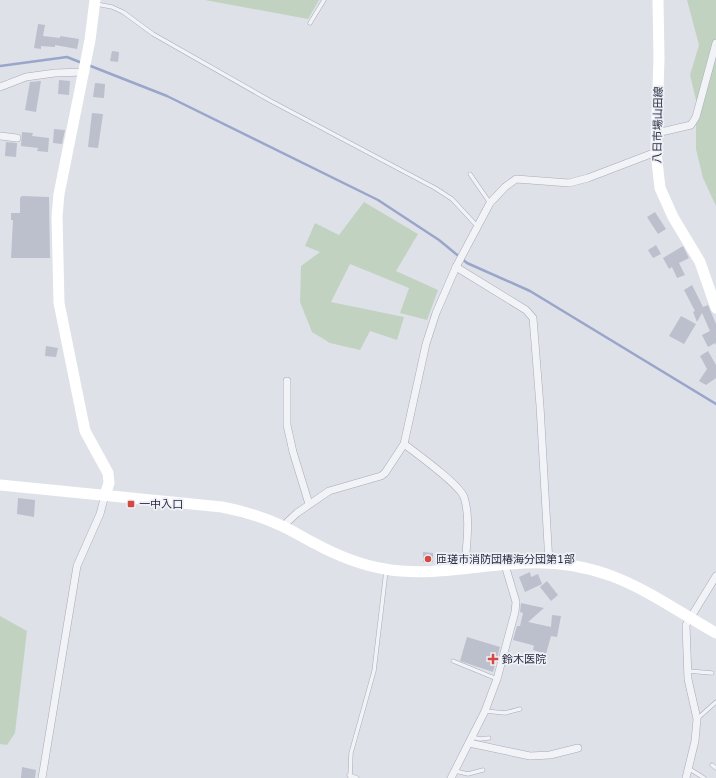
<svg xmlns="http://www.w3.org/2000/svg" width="716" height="778" font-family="'Varela Round','Noto Sans JP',sans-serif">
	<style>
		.green { fill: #c1d3c0 }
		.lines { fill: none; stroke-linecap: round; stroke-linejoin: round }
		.stream { stroke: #99a6ca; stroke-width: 2.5 }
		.building { fill: #bcbfcc }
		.lane-casing { stroke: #a8aab7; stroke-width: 4.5 }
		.street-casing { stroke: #a8aab7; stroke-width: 8 }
		.lane { stroke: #f2f3f7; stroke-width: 3.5 }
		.street { stroke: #f2f3f7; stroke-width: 7 }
		.secondary { stroke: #fff; stroke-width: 11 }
		.poi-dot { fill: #d24a40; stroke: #eff0f6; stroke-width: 1.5 }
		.labels { text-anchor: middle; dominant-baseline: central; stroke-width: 3.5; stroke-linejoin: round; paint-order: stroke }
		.street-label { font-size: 11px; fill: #272b41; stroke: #eff0f6 }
		.poi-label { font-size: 11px; fill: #272b41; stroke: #eff0f6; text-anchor: start }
	</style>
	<rect width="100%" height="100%" fill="#dfe1e9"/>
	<!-- green -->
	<g class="green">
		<polygon points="205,0 319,0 308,19"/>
		<polygon points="687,0 716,0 716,206 703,178 696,149 696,100 690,75 699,45"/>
		<polygon points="364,202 418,234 396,271 438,290 427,320 400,313 409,288 350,264 331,302 404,317 397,340 370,331 360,350 330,343 312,332 300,302 301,266 320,252 305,246 315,223 339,235"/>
		<polygon points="0,616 27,631 15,733 7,745 0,744"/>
	</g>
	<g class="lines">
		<!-- stream -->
		<g class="stream">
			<polyline points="88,65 167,96 378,200 439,240 467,263 530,291 716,404"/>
			<polyline points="0,66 67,57 82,63"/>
		</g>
	</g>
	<!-- building -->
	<g class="building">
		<polygon points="38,24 45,25 43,36 60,38 60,36 79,39 77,49 55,45 55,47 41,46 41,49 34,48"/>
		<polygon points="112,51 119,52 118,62 110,61"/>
		<polygon points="59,80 70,81 69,95 58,94"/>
		<polygon points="41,81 36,112 25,110 30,82"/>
		<polygon points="95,83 105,84 104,98 93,97"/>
		<polygon points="92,113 103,114 98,148 88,147"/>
		<polygon points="54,129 65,130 62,144 53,143"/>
		<polygon points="22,132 33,133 32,136 49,138 48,152 37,151 38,148 21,146"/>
		<polygon points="6,142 17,143 16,157 5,156"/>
		<polygon points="22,196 49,197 50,258 11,258 13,220 11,220 11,213 20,213 20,198"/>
		<polygon points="655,212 666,229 658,234 647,217"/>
		<polygon points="656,245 661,254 653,258 648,250"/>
		<polygon points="683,246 689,258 679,263 685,275 677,278 672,267 669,269 663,258"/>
		<polygon points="692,285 703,307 708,305 716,324 716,345 715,343 708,347 702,335 710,331 702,313 697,322 693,312 695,311 684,290"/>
		<polygon points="681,316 696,324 684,344 669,336"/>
		<polygon points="46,346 58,348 56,357 45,356"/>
		<polygon points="708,351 716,365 716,378 706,385 699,381 707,369 700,356"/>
		<polygon points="18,498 35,500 34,517 17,514"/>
		<polygon points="423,552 433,553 433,562 423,562"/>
		<polygon points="530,572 531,577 538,574 542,584 525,592 519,577"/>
		<polygon points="547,581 558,595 551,601 540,587"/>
		<polygon points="521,603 544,608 528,622 551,627 552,615 561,616 557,637 551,636 546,654 533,650 534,646 532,645 513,640 517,626 520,626 523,613 520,612"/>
		<polygon points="467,637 500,647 493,672 460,661"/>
		<polygon points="22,767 36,770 35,778 21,778"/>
	</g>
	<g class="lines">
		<!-- lane casing -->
		<g class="lane-casing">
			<g id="lane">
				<polyline points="96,4 112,7 123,12 153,34 269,100 435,188 452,199 477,226"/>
				<polyline points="310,23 324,0"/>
				<polyline points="470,174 490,203"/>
				<polyline points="453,661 497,679"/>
				<polyline points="688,671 712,673"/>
				<polyline points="485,711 505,713 520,709"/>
				<polyline points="697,719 716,702"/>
				<polyline points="472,737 480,739 489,738"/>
				<polyline points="712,765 716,768"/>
				<polyline points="688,768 704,778"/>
				<polyline points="455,771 468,774 483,770"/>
				<polyline points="349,775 357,778"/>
				<polyline points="350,778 351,753 374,671 386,571"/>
			</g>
		</g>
		<!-- street casing -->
		<g class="street-casing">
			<g id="street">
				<polyline points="0,87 26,77 55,73 84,72"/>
				<polyline points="657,133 691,125 696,117 716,43"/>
				<polyline points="0,136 17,138"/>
				<polyline points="456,267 526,310 533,318 540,406 549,563"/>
				<polyline points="287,381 287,425 293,452 309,504"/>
				<path d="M404 444C417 454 459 484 464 497 471 519 466 546 465 568"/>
				<polyline points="283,526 297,513 329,491 381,476 385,473 404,444 426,344 436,313 456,267 490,203 505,187 516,179 569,183 588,178 656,152"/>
				<polyline points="469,743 530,756 550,755 578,748"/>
				<polyline points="42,778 77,566 100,514 105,495"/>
				<polyline points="451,778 485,711 497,679 515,612 516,602 505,565"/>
				<polyline points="686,778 695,741 697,719 688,679 686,625 716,576"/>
			</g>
		</g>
		<!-- lane -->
		<use href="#lane" class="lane"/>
		<!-- street -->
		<use href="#street" class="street"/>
		<!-- secondary -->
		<g class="secondary">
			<polyline points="95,0 90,40 59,194 57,216 59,303 85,431 108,473 109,483 105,495"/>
			<polyline points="658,0 659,58 656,152 660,188 673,217 700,262 716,308"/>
			<path d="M0 485 222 507C243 511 263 517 282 526 293 531 304 538 314 543 336 555 361 565 385 569 429 577 480 565 524 563 608 559 648 594 716 633"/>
		</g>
	</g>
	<!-- markers -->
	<g class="poi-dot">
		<rect x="127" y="500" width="8" height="8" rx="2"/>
		<circle cx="428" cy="559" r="4"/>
		<path d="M491 653h4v4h4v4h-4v4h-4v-4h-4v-4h4z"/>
	</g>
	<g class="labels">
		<!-- street labels -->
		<g class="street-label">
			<text transform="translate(658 125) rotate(-89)">八日市場山田線</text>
		</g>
		<!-- poi labels -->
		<g class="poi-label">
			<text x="139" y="504">一中入口</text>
			<text x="436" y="559">匝瑳市消防団椿海分団第1部</text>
			<text x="502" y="659">鈴木医院</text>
		</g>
	</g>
</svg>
